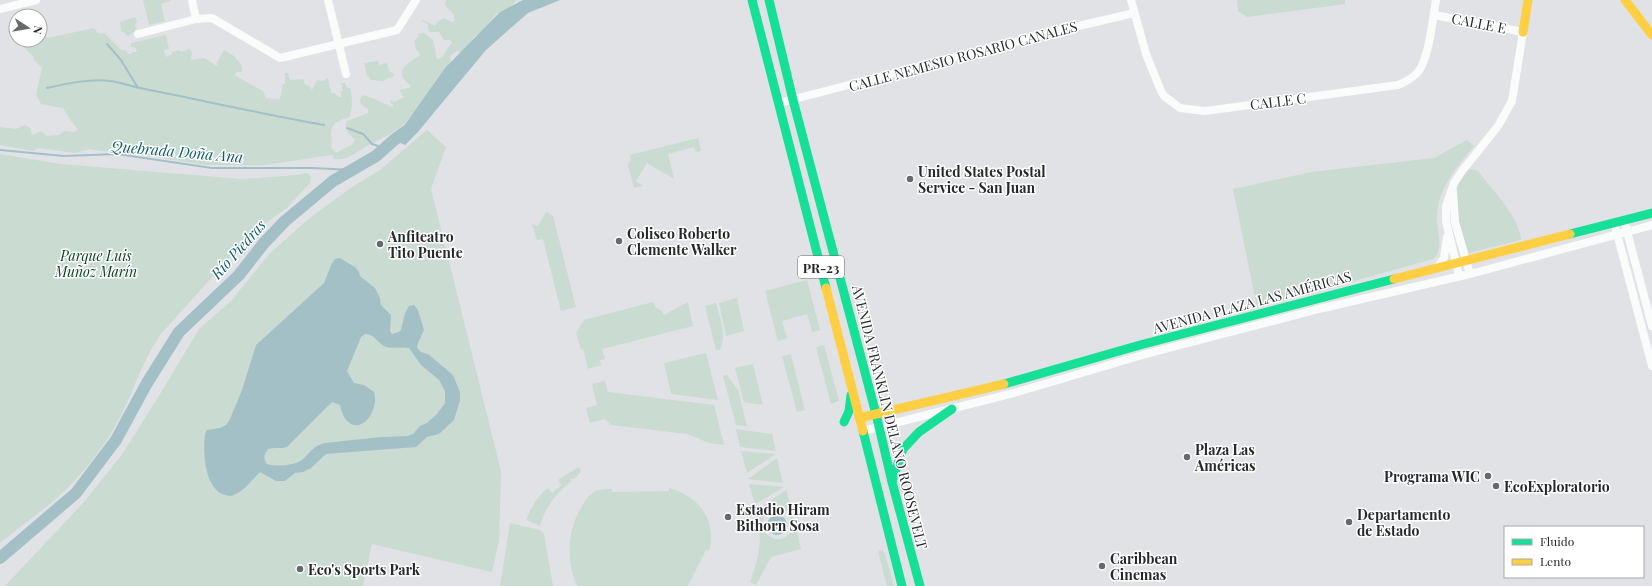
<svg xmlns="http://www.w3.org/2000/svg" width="1652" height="586" font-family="'Playfair Display',serif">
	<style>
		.green { fill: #cadbd2 }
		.water { fill: #a4c0c7; fill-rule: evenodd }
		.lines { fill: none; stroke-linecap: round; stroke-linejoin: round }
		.stream { stroke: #a4c0c7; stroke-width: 2 }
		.river { stroke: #a4c0c7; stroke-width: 12 }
		.street { stroke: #fafbfb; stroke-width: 8 }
		.fast { stroke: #16e098; stroke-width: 9 }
		.slow { stroke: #ffcf43; stroke-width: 9 }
		.poi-dot { fill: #68696c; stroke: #fff; stroke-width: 1.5 }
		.labels { text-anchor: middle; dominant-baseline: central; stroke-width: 3; stroke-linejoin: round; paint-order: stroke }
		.shield { fill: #fff; stroke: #68686a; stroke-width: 1 }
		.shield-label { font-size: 13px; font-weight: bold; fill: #27282a }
		.street-label { font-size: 14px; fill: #27282a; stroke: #fff }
		.poi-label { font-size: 14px; font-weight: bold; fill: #27282a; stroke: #fff; text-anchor: start }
		.park-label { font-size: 14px; font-style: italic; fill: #094227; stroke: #fff }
		.water-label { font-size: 15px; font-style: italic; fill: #0b5d6b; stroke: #fff }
	</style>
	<rect width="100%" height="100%" fill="#e0e2e6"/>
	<!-- green -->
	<g class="green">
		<polygon points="143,0 172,0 161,4 165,21 149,25"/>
		<path d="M446 0H455V1L456 0H517L509 8 496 14 483 30 473 38 472 41 461 52 457 51 450 56 451 62C434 79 425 102 409 119 396 133 380 139 365 147 355 153 347 161 334 159L332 155 264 165H207L119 152 99 151 90 149 75 153 38 148 33 151 0 145V127L16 129 25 125 30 128 32 135 41 131 47 136 59 135 64 131 74 132 78 129 71 121 63 108 41 104 36 94 42 68 34 60 33 56 18 42 20 40H40V34H41L48 38 94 28 98 33 105 34 121 50H125L129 54H132V52H136L137 51 135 47H131V43L166 35 169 49 164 50 166 57 172 54V52L180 50 181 52 190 49 192 52 191 60 204 58 217 66 218 61 224 50 234 56 242 66V72H237L234 75 263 91 266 98 280 99 283 84H285V73H288L290 80 303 79 305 85 309 86 312 90 317 80 322 81 328 78 331 93H334L339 97H341V91H343L341 83H345L347 88H350C353 97 352 107 350 116 346 119 345 118 341 120 326 126 333 137 331 148L336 153 353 144 355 139C349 134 343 130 347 121L368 113V109L361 105 360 99 363 95C374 98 383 104 393 107V105L390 102V100L394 102 404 97 399 90 409 88 411 86C408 83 403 79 402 75 399 68 414 59 419 56L420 54 416 49 414 41 419 36 418 34 424 33 433 40 437 59 443 57 446 50 452 43 450 40H444L439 32H430L428 30V24L422 21 423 20 435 26 438 21H440L443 18 452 22 455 21 454 15 445 5Z"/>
		<polygon points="1237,0 1345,0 1345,4 1247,17 1238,11"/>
		<polygon points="135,17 137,21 135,26 137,28 132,34 127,36 125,33 121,31 120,22"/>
		<polygon points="378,61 379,65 387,63 389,71 393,73 394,76 391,78 388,78 384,81 371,80 367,75 364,63"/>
		<polygon points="427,130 446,147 431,189 501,471 499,541 492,572 372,544 363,586 5,586 84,502 123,453 157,399 199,329 231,301 270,253 311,217 352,187 380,170"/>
		<polygon points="698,138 701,151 696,152 694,147 668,154 674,179 647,163 636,181 643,186 634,188 628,165 631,160 630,155"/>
		<path d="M1467 140 1474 146C1457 167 1439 186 1437 215 1436 228 1445 250 1433 259L1257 308 1233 189 1311 172 1434 158Z"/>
		<path d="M0 154 61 164 242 179 297 175 306 173 311 176 310 183 287 208 259 228 240 246 160 335C139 366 130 404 110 435 94 460 73 485 50 504 34 517 16 530 0 543Z"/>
		<path d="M1473 169 1478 171C1491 189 1520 217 1521 240L1468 253C1463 235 1453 207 1457 189 1458 182 1463 176 1467 170Z"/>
		<polygon points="546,212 553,216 576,307 561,311 543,239 537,240 532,224 538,226"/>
		<polygon points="807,280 820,330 812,332 807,314 782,321 787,338 778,341 765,291"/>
		<polygon points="737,298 744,331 726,336 719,303"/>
		<polygon points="653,302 656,308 662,311 664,315 688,302 693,326 602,349 605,359 600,360 601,365 588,369 583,349 581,350 576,333 584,320"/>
		<path d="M716 303C720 318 727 335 720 350H716L705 306Z"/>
		<polygon points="824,345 839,401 831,404 816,347"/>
		<polygon points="706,353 718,400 671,394 664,363"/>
		<polygon points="791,354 805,410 797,412 782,356"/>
		<polygon points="753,364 763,405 744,402 735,368"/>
		<polygon points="727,375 738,390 747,426 736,425 723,376"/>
		<polygon points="605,381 608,392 714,405 724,445 709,443 687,434 611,425 605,419 590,423 586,408 597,405 592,384"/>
		<polygon points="736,429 772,434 776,451 740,447"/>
		<polygon points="741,451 776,454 747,473"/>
		<polygon points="777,458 783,483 748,479"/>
		<path d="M579 467 581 472 575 478 570 479 571 481C556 494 545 507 540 526L526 520C531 508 537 496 548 488L552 493 562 485 558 480Z"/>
		<polygon points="749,484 784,487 755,504"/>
		<path d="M669 488C699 496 717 520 709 551L706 550 688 586H577C566 561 567 530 582 506 585 501 588 495 594 492 599 489 606 489 612 489V492L669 491Z"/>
		<polygon points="786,490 792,511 760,508"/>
		<path d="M757 512 769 513C746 532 788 553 791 527 792 522 791 518 787 516H793L801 549 771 557 756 585 750 582C759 557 763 539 757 512Z"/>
		<polygon points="510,523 540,530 544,534 553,586 500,586"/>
		<polygon points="880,550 883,551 885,554 894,586 887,586 878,552"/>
	</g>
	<!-- water -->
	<g class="water">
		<polygon points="523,0 560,0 528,13 486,50 417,133 405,145 394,140 445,68 500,12"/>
		<path d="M340 258 355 267 359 272 360 276 375 288 380 298 381 305 391 315 390 331 392 334 399 332 401 330 405 313 409 306 414 305 418 310 424 330 418 343 417 348 421 352 428 354 453 375 460 392V400L454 420 439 434 427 437 416 447 326 454 311 468 303 472 295 473 285 481H276L260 472C252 480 244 491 234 495 230 497 226 495 222 494 204 485 203 451 205 434L207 430 220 428 226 425 230 419 242 390 256 345 324 283 332 263 335 259ZM365 334C374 334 377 342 384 346 391 350 401 346 409 348L421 365 439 380 445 391V403L437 414 427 423 420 426 413 434 408 436 381 437 325 443C315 445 311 451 304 458 296 466 278 467 267 464 263 459 264 455 268 449 275 447 280 449 287 447L332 402 340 405C341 409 342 413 344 417 358 439 380 412 374 392L364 385 354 383 347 371 361 337Z"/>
		<circle cx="777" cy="525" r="10"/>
	</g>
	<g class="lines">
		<!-- stream -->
		<g class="stream">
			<polyline points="107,44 121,60 138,88"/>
			<path d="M47 88C65 84 92 78 110 81 120 82 130 86 140 88 201 100 262 114 324 125"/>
			<polyline points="347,128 363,134 372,144 384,148"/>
			<polyline points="0,150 64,156 117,154 212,168 313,168 352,170"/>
		</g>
		<!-- river -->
		<polyline class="river" points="0,558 76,493 116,440 147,383 179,332 239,275 264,243 285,221 333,181 376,156 394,140 408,130"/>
		<!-- street -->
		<g class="street">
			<polyline points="192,0 196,19"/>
			<polyline points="328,0 346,74"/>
			<path d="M1131 0 1146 54 1161 91 1164 96 1180 108 1205 111 1398 85C1405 82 1413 78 1418 72 1429 59 1433 17 1436 0"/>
			<polyline points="0,9 36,0"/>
			<polyline points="1434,15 1523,32 1512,101 1498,126 1462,171 1454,183 1446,206 1446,221 1459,276"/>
			<polyline points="138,34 196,19 212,18 280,58 397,30 416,0"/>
			<polyline points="779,103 1053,32 1134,13"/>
			<polyline points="1453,191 1455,222 1470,274"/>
			<polyline points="1624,220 1652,326"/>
			<polyline points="1616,230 1652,366"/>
			<polyline points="1437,268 1444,258 1447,237"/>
			<polyline points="863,431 1014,393 1146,354 1319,309 1474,273 1652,225"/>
		</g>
		<!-- fast -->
		<g class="fast">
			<polyline points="752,0 826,288"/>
			<polyline points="769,0 793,100 876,414"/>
			<polyline points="1570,234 1652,213"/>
			<polyline points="1004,384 1140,345 1394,279"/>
			<polyline points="876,414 892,482 920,586"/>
			<polyline points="844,422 849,411 851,395"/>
			<polyline points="863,431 902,586"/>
			<polyline points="892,481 903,449 919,432 952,409"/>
		</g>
		<!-- slow -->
		<g class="slow">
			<polyline points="1625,0 1652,35"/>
			<polyline points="1523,32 1528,0"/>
			<polyline points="1394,279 1570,234"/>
			<polyline points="826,288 863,431"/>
			<polyline points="859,418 1004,384"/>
		</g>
	</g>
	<!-- markers -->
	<g class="poi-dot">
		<circle cx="910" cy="179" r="4"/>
		<circle cx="619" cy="241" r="4"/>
		<circle cx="380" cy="244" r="4"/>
		<circle cx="1187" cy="457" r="4"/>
		<circle cx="1488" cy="476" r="4"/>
		<circle cx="1496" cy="486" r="4"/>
		<circle cx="728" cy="517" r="4"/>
		<circle cx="1349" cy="522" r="4"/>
		<circle cx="1102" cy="566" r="4"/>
		<circle cx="300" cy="569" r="4"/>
	</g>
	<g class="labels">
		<!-- shield labels -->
		<rect class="shield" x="798" y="256" width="46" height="22" rx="3"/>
		<g class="shield-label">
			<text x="821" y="267">PR-23</text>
		</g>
		<!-- street labels -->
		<g class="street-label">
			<text transform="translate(1479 23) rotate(11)">CALLE E</text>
			<text transform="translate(963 56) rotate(-15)">CALLE NEMESIO ROSARIO CANALES</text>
			<text transform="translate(1278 101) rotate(-7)">CALLE C</text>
			<text transform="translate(1252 302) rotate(-15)">AVENIDA PLAZA LAS AMÉRICAS</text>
			<text transform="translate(890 417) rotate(76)">AVENIDA FRANKLIN DELANO ROOSEVELT</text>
		</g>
		<!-- poi labels -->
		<g class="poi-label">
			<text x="918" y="171">United States Postal<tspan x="918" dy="16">Service - San Juan</tspan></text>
			<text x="627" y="233">Coliseo Roberto<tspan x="627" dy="16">Clemente Walker</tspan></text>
			<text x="388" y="236">Anfiteatro<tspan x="388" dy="16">Tito Puente</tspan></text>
			<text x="1195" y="449">Plaza Las<tspan x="1195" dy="16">Américas</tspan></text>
			<text x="1480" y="476" text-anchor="end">Programa WIC</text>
			<text x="1504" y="486">EcoExploratorio</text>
			<text x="736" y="509">Estadio Hiram<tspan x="736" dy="16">Bithorn Sosa</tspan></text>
			<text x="1357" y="514">Departamento<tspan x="1357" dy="16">de Estado</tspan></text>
			<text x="1110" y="558">Caribbean<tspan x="1110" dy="16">Cinemas</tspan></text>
			<text x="308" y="569">Eco's Sports Park</text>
		</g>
		<!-- park labels -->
		<g class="park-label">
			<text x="96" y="255">Parque Luis<tspan x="96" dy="16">Muñoz Marín</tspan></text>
		</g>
		<!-- water labels -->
		<g class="water-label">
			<text transform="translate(177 151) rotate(5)">Quebrada Doña Ana</text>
			<text transform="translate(238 249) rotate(-48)">Río Piedras</text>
		</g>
	</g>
	<!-- legend -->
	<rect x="1504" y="526" width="140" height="52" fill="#ffffff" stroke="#a9a9aa"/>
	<rect x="1512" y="539" width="20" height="6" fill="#16e098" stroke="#a9a9aa"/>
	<text x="1540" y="546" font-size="12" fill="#27282a">Fluido</text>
	<rect x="1512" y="559" width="20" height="6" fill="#ffcf43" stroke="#a9a9aa"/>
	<text x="1540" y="566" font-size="12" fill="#27282a">Lento</text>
	<!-- north arrow -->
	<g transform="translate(28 28) rotate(102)"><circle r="19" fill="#ffffff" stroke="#a9a9aa"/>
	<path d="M0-3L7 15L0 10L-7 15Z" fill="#68696c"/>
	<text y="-6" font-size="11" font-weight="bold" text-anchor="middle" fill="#27282a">N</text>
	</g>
</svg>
